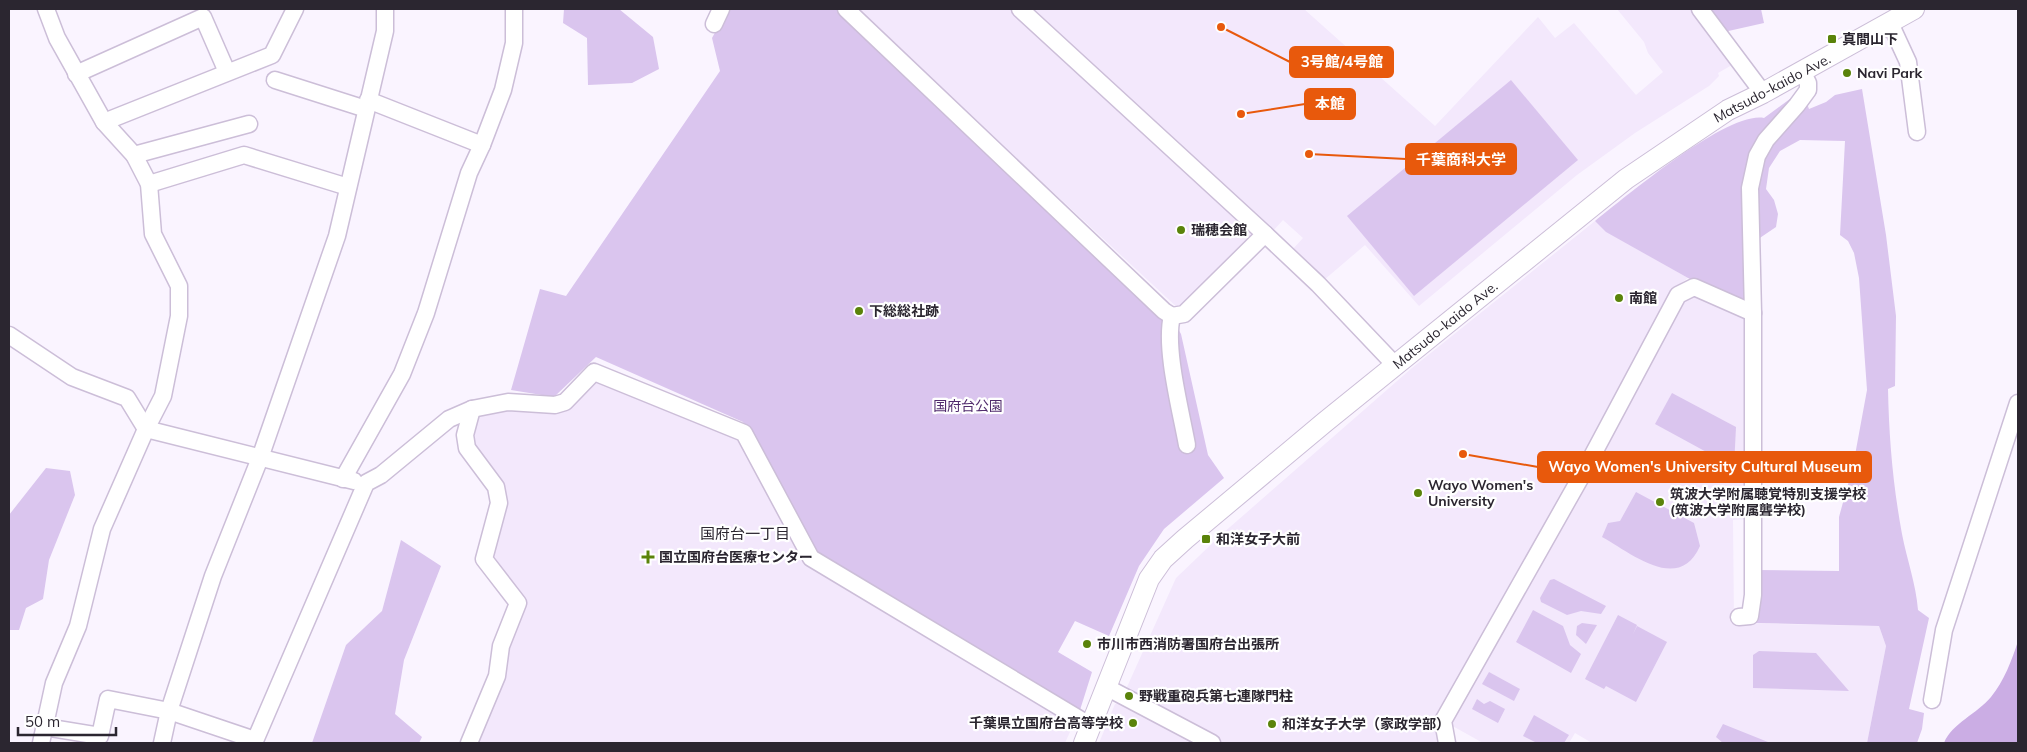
<svg xmlns="http://www.w3.org/2000/svg" width="2027" height="752" font-family="Mulish,'Noto Sans JP',sans-serif">
	<style>
		.built { fill: #f3e8fc }
		.green { fill: #dac5ee }
		.water { fill: #cbade4 }
		.lines { fill: none; stroke-linecap: round; stroke-linejoin: round }
		.minor-casing { stroke: #ccbed8; stroke-width: 19 }
		.major-casing { stroke: #ccbed8; stroke-width: 22 }
		.minor { stroke: #fff; stroke-width: 16 }
		.major { stroke: #fff; stroke-width: 20 }
		.poi-dot { fill: #5a830a; stroke: #fff; stroke-width: 2 }
		.labels { text-anchor: middle; dominant-baseline: central; stroke-width: 4.5; stroke-linejoin: round; paint-order: stroke }
		.poi-label { font-size: 14px; font-weight: bold; fill: #2b2630; stroke: #fff; text-anchor: start }
		.street-label { font-size: 14px; fill: #2b2630; stroke: #fff }
		.park-label { font-size: 14px; fill: #512c6d; stroke: #fff }
		.neighbourhood-label { font-size: 15px; fill: #2b2630; stroke: #fff }
		.leader { fill: none; stroke: #e8590c; stroke-width: 2 }
		.callout-dot { fill: #e8590c; stroke: #fff; stroke-width: 2 }
		.callout { fill: #e8590c; stroke: #e8590c; stroke-width: 2 }
		.callout-label { font-size: 15px; text-anchor: middle; font-weight: bold; fill: #fff }
	</style>
	<rect width="100%" height="100%" fill="#faf4ff"/>
	<!-- built -->
	<g class="built">
		<polygon points="856,9 1304,9 1435,126 1538,17 1555,38 1574,23 1636,95 1663,72 1648,53 1644,42 1617,9 1693,9 1732,62 1732,65 1718,73 1719,76 1709,86 1635,133 1577,175 1419,306 1365,245 1324,280 1292,250 1303,238 1283,220 1272,232 1253,231 1250,240 1181,311"/>
		<polygon points="1595,221 1607,232 1688,278 1674,288 1632,371 1438,719 1443,743 1221,743 1137,698 1127,687 1176,578 1222,534 1412,368"/>
		<polygon points="1696,294 1748,319 1749,519 1733,520 1734,623 1879,626 1886,646 1867,743 1592,743 1575,733 1569,743 1483,743 1449,724 1681,298"/>
		<polygon points="599,374 743,438 1073,725 1065,743 474,743 506,641 523,599 495,565 492,550 505,495 475,448 472,438 475,419 507,406 552,410 574,405"/>
		<polygon points="1120,702 1197,743 1099,743 1115,704"/>
	</g>
	<!-- green -->
	<g class="green">
		<polygon points="564,9 619,9 653,37 659,69 632,83 588,85 587,38 563,23"/>
		<polygon points="728,9 840,9 1171,317 1181,334 1208,455 1224,478 1164,529 1139,566 1109,636 1075,621 1058,652 1092,672 1080,710 817,553 743,422 596,357 554,397 511,390 540,289 566,296 720,71 712,38"/>
		<polygon points="1707,9 1761,9 1764,23 1724,32"/>
		<polygon points="1511,80 1578,160 1414,296 1347,216"/>
		<path d="M1862 89 1886 235 1896 316 1895 386 1888 389C1889 439 1893 485 1902 534 1907 560 1916 584 1918 610L1929 618 1909 709 1924 713 1922 729 1917 743H1867L1886 646 1879 626 1754 623 1757 570 1839 571V517L1853 466 1867 390 1859 278 1854 253 1848 241 1840 235 1845 141 1800 140 1780 151 1769 168 1766 189 1774 200 1778 214 1776 227 1745 248 1746 300 1738 302 1688 278 1606 232 1595 221C1627 196 1727 111 1764 118L1802 90 1809 109 1826 102 1835 95Z"/>
		<polygon points="1672,393 1736,427 1734,467 1655,424"/>
		<polygon points="46,468 70,471 75,495 49,560 43,599 26,608 19,630 9,630 9,515"/>
		<path d="M1636 492 1694 523 1700 546C1679 594 1631 553 1602 537L1608 523 1620 521Z"/>
		<polygon points="401,540 441,566 404,660 395,714 422,737 419,743 312,743 346,645 382,611"/>
		<polygon points="1554,579 1606,606 1601,614 1581,611 1567,615 1541,602 1540,598 1550,580"/>
		<polygon points="1533,610 1563,626 1570,645 1581,654 1571,673 1516,642"/>
		<polygon points="1618,615 1637,625 1633,634 1637,626 1667,642 1636,702 1606,686 1604,689 1585,679"/>
		<polygon points="1582,623 1597,625 1586,644 1576,635 1577,626"/>
		<polygon points="1759,651 1816,653 1849,691 1753,688 1753,655"/>
		<polygon points="1489,672 1520,689 1514,701 1482,684"/>
		<polygon points="1477,699 1484,704 1490,701 1505,709 1498,723 1472,709"/>
		<polygon points="1534,715 1569,735 1564,743 1537,743 1523,736"/>
		<polygon points="1723,724 1768,742 1768,743 1723,743 1716,737"/>
	</g>
	<!-- water -->
	<path class="water" d="M2018 641V743H1944C1952 723 1977 714 1991 697 2004 681 2012 660 2018 641Z"/>
	<g class="lines">
		<!-- minor casing -->
		<g class="minor-casing">
			<g id="minor">
				<polyline points="846,9 1164,311 1172,316 1184,314 1265,234 1318,284 1396,366"/>
				<polyline points="1020,9 1265,234"/>
				<polyline points="1700,9 1763,93"/>
				<polyline points="1890,23 1908,62 1917,132"/>
				<polyline points="714,24 721,9"/>
				<polyline points="76,74 203,17 227,72"/>
				<polyline points="275,80 366,109"/>
				<polyline points="368,100 482,145"/>
				<polyline points="104,122 272,55 295,9"/>
				<polyline points="134,155 249,124"/>
				<polyline points="149,184 244,155 348,187"/>
				<path d="M1172 316C1164 348 1181 411 1187 445"/>
				<polyline points="9,335 72,377 127,398 146,429 354,481"/>
				<polyline points="343,479 402,374 426,313 469,173 482,145 503,90 514,43 514,9"/>
				<polyline points="1739,617 1750,616 1753,595 1753,313 1750,188 1757,156 1766,140 1797,105 1808,90 1808,83 1802,71"/>
				<polyline points="1106,687 1212,743"/>
				<polyline points="1932,700 1944,630 2018,403"/>
				<polyline points="45,727 100,736 108,699 169,711 255,740"/>
				<polyline points="41,743 54,683 78,626 102,529 146,429 163,396 179,316 179,286 153,234 149,184 134,155 104,122 57,38 46,9"/>
				<polyline points="162,743 169,711 213,576 260,458 337,236 385,31 385,9"/>
				<polyline points="254,743 366,483 381,475 449,419 472,409 508,402 555,405 565,402 594,372 744,433 811,558 1091,726"/>
				<polyline points="469,743 497,676 501,646 518,603 484,559 499,503 496,487 467,448 465,435 472,409"/>
				<polyline points="1447,743 1443,721 1582,475 1678,295 1694,287 1753,313"/>
			</g>
		</g>
		<!-- major casing -->
		<g class="major-casing">
			<polyline id="major" points="1084,743 1149,579 1163,559 1185,539 1325,422 1626,179 1728,110 1763,93 1914,9"/>
		</g>
		<!-- minor -->
		<use href="#minor" class="minor"/>
		<!-- major -->
		<use href="#major" class="major"/>
	</g>
	<!-- markers -->
	<g class="poi-dot">
		<rect x="1827" y="34" width="10" height="10" rx="2.5"/>
		<circle cx="1847" cy="73" r="5"/>
		<circle cx="1181" cy="230" r="5"/>
		<circle cx="1619" cy="298" r="5"/>
		<circle cx="859" cy="311" r="5"/>
		<circle cx="1418" cy="493" r="5"/>
		<circle cx="1660" cy="502" r="5"/>
		<rect x="1201" y="534" width="10" height="10" rx="2.5"/>
		<path d="M645.5 549.5h5v5h5v5h-5v5h-5v-5h-5v-5h5z"/>
		<circle cx="1087" cy="644" r="5"/>
		<circle cx="1129" cy="696" r="5"/>
		<circle cx="1133" cy="723" r="5"/>
		<circle cx="1272" cy="724" r="5"/>
	</g>
	<g class="labels">
		<!-- poi labels -->
		<g class="poi-label">
			<text x="1842" y="39">真間山下</text>
			<text x="1857" y="73">Navi Park</text>
			<text x="1191" y="230">瑞穂会館</text>
			<text x="1629" y="298">南館</text>
			<text x="869" y="311">下総総社跡</text>
			<text x="1428" y="485">Wayo Women's<tspan x="1428" dy="16">University</tspan></text>
			<text x="1670" y="494">筑波大学附属聴覚特別支援学校<tspan x="1670" dy="16">(筑波大学附属聾学校)</tspan></text>
			<text x="1216" y="539">和洋女子大前</text>
			<text x="659" y="557">国立国府台医療センター</text>
			<text x="1097" y="644">市川市西消防署国府台出張所</text>
			<text x="1139" y="696">野戦重砲兵第七連隊門柱</text>
			<text x="1123" y="723" text-anchor="end">千葉県立国府台高等学校</text>
			<text x="1282" y="724">和洋女子大学（家政学部）</text>
		</g>
		<!-- street labels -->
		<g class="street-label">
			<text transform="translate(1772 88) rotate(-28)">Matsudo-kaido Ave.</text>
			<text transform="translate(1445 325) rotate(-39)">Matsudo-kaido Ave.</text>
		</g>
		<!-- park labels -->
		<g class="park-label">
			<text x="968" y="406">国府台公園</text>
		</g>
		<!-- neighbourhood labels -->
		<g class="neighbourhood-label">
			<text x="745" y="533">国府台一丁目</text>
		</g>
	</g>
	<!-- callouts -->
	<path class="leader" d="M1221 27L1290 62M1241 114L1305 104M1309 154L1406 159M1463 454L1538 467"/>
	<g class="callout-dot">
		<circle cx="1221" cy="27" r="5"/>
		<circle cx="1241" cy="114" r="5"/>
		<circle cx="1309" cy="154" r="5"/>
		<circle cx="1463" cy="454" r="5"/>
	</g>
	<g class="callout">
		<rect x="1290" y="47" width="103" height="30" rx="5"/>
		<rect x="1305" y="89" width="50" height="30" rx="5"/>
		<rect x="1406" y="144" width="110" height="30" rx="5"/>
		<rect x="1538" y="452" width="333" height="30" rx="5"/>
	</g>
	<g class="callout-label">
		<text x="1342" y="67">3号館/4号館</text>
		<text x="1330" y="109">本館</text>
		<text x="1461" y="165">千葉商科大学</text>
		<text x="1705" y="472">Wayo Women's University Cultural Museum</text>
	</g>
	<!-- border -->
	<rect width="2027" height="752" fill="none" stroke="#2b2630" stroke-width="20"/>
	<!-- scale -->
	<path d="M18 727v8h98v-8" fill="none" stroke="#2b2630" stroke-width="2.5"/>
	<text x="25" y="727" font-size="15" fill="#2b2630" stroke="#ffffff" stroke-width="4" paint-order="stroke">50 m</text>
</svg>
